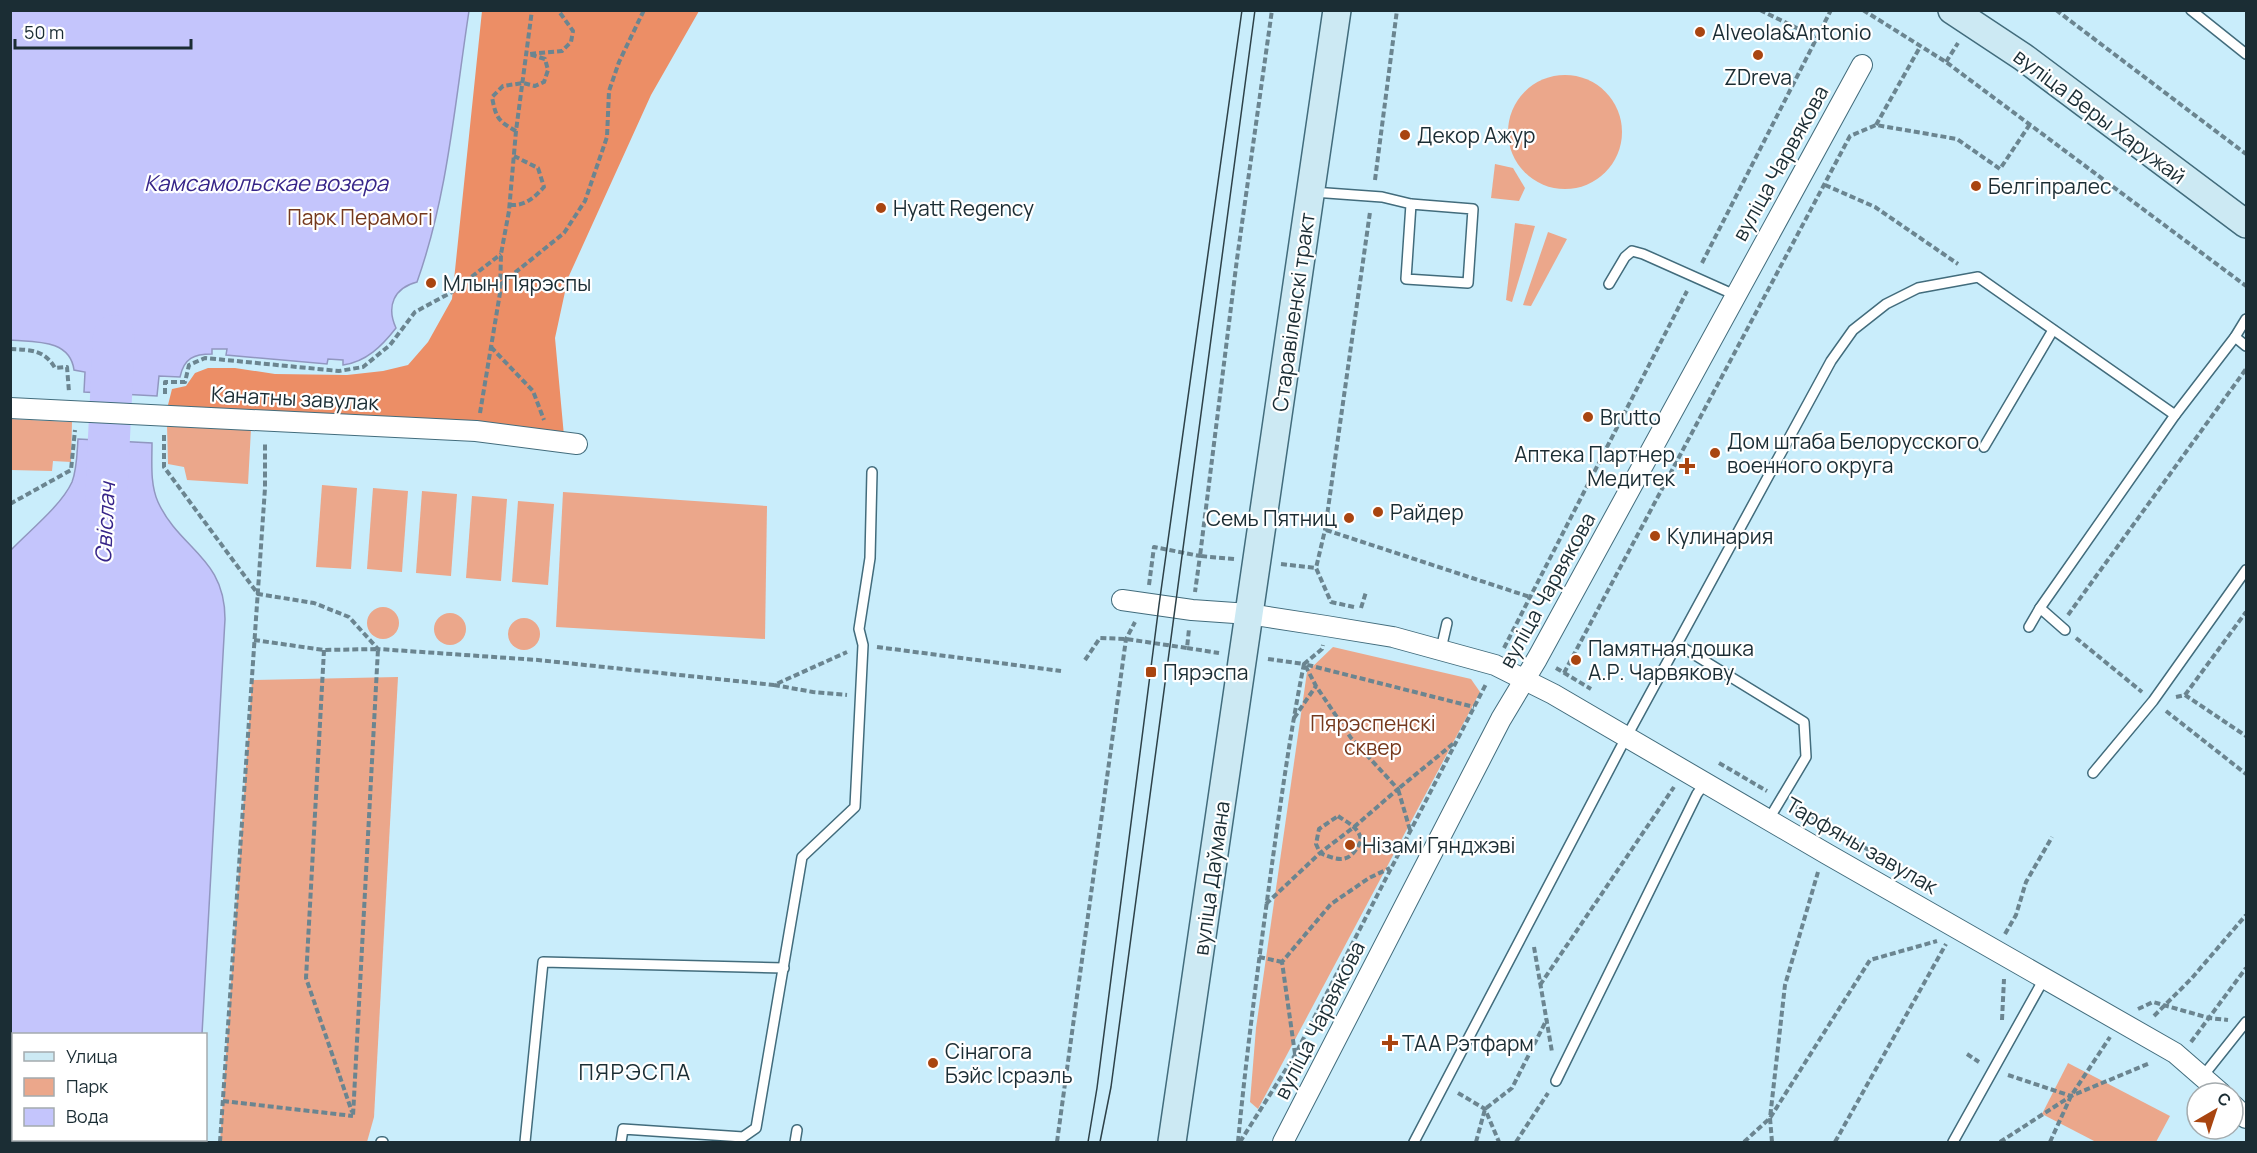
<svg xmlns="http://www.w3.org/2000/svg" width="2257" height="1153" font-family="Manrope,sans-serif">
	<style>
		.green { fill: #eba78b }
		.forest { fill: #ec8e66 }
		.water { fill: #c4c5fc; stroke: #9197c0; stroke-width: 1.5 }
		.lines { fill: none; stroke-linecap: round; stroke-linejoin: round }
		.river { stroke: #c4c5fc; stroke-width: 42 }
		.lane-casing { stroke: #426c7c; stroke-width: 12 }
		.street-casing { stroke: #426c7c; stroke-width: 22 }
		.secondary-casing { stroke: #426c7c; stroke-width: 30 }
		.path { stroke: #6b8590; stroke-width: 4; stroke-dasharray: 6 3; stroke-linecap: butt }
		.lane { stroke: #fff; stroke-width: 9 }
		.street { stroke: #fff; stroke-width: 20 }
		.secondary { stroke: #cce9f3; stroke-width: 27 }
		.tram { stroke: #2d4148; stroke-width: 1.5 }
		.poi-dot { fill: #a94510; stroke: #fff; stroke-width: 2 }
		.labels { text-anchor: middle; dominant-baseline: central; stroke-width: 4.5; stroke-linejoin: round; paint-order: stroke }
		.poi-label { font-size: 21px; fill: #1b2d34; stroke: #fff; text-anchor: start }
		.street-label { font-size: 21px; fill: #1b2d34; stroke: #fff }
		.park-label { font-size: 21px; fill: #75391d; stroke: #fff }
		.water-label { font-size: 22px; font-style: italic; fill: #372589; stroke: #fff }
		.neighbourhood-label { font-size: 22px; letter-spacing: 1.5px; fill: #1b2d34; stroke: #fff }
	</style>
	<rect width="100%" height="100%" fill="#c9edfb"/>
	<!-- green -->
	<g class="green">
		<circle cx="1565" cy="132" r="57"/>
		<polygon points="1495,164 1513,168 1525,188 1519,201 1491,198"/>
		<polygon points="1515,223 1535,226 1512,302 1506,300"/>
		<polygon points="1548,232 1567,239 1531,306 1523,305"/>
		<polygon points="11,419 72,422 71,462 53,461 52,471 11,470"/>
		<polygon points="167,425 251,429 248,484 187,480 184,467 168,464"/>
		<polygon points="322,485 357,488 351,569 316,567"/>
		<polygon points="373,488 408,491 402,572 367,569"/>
		<polygon points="422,491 457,494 451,576 416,573"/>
		<polygon points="563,492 767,506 765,639 556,627"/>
		<polygon points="472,496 507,499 501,581 466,578"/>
		<polygon points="518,501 554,504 548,585 512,582"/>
		<circle cx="383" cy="623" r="16"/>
		<circle cx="450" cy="629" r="16"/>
		<circle cx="524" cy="634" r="16"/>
		<polygon points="1333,647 1471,679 1480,692 1258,1109 1250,1102 1256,1028 1307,672"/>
		<polygon points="398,677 374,1117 367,1142 220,1142 252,680"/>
		<polygon points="2068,1063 2170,1116 2156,1142 2096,1142 2042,1114"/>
	</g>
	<!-- forest -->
	<polygon class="forest" points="482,11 699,11 651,95 568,278 555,338 564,436 166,413 172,389 186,386 195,373 208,368 235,368 275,374 347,375 383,371 408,365 428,342 452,299"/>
	<!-- water -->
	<g class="water">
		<path d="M10 11H469C455 101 448 195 417 282 394 288 386 306 396 328 382 346 366 362 343 365V360L328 359 327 364 226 355 227 349H212V354C194 354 184 358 180 377L159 376 157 396 84 392 85 372 74 370C70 339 35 342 11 340Z"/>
		<path d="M78 439 152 443C152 463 150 484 158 502 180 550 225 557 225 619L202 1034H14V1140H196V1142H11V550C29 531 61 506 72 482 77 469 77 453 78 439Z"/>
	</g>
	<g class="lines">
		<!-- river -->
		<polyline class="river" points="106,498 114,336"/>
		<!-- lane casing -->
		<g class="lane-casing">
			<g id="lane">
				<polyline points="2191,10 2246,54"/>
				<polyline points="1313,192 1382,197 1411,204 1473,209 1468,283 1406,279 1411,204"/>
				<polyline points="1609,284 1625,257 1632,251 1643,254 1735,295"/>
				<polyline points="2235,337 2246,346"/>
				<polyline points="1984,447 2053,330"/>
				<polyline points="2040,608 2175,415"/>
				<polyline points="2029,627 2040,608 2065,630"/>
				<polyline points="1677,644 1804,722 1806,757 1769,819"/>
				<polyline points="1441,649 1447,623"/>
				<polyline points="2093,773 2153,701 2246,570"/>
				<polyline points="2203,1076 2246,1022"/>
				<polyline points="1556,1081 1697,794 1705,783"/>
				<polyline points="381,1142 383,1142"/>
				<polyline points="525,1142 543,962 784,968"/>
				<polyline points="621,1142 623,1129 743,1137 756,1128 802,857 855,807 863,645 859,629 870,558 872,472"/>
				<polyline points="795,1142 797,1130"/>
				<polyline points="1414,1142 1620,749 1831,361 1853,330 1886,304 1918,288 1978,277 2175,415 2235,337 2246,319"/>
				<polyline points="1953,1142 2045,977"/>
			</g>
		</g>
		<!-- street casing -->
		<g class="street-casing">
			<g id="street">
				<polyline points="10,408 476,431 577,444"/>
				<polyline points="1122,600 1192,610 1249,614 1326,626 1393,637 1495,665 1553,694 1827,854 2175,1053 2221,1093"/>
				<polyline points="2233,1105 2246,1118"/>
				<polyline points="1283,1142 1501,719 1537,659 1862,65"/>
			</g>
		</g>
		<!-- secondary casing -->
		<g class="secondary-casing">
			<g id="secondary">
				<polyline points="1952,10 2023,57 2246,224"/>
				<polyline points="1172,1142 1337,10"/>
			</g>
		</g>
		<!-- path -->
		<g class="path">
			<polyline points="1760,10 1817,38"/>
			<polyline points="1863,10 1946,62 2246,286"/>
			<polyline points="2056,10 2246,154"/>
			<polyline points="1946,62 1958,43"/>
			<polyline points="1876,125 1920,47"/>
			<path d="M516 131C498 121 496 118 492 97L503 86 523 83 535 86 544 82 548 70 545 59 529 54 562 51 571 42 573 31 558 10"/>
			<polyline points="1375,180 1397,10"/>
			<polyline points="1825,185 1875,207 1958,264"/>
			<path d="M510 205C525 206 534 198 544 187L538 168 514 156"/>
			<polyline points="1702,263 1831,10"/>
			<polyline points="501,284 564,233 585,201 607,137 609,91 619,62 644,10"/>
			<polyline points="491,347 533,391 544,420"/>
			<path d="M10 349C30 350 44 349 55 368L67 367 69 392"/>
			<polyline points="165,394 165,382 185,382 189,365 205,358 339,371 363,367 390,345 415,312 452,292 501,254"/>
			<polyline points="480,413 500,293 501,254 509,211 516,131 532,10"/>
			<polyline points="164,435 164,467 258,594 314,603 349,617 378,649 538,660 774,685 847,652"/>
			<polyline points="10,504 71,470 75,430"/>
			<polyline points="1326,530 1530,597"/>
			<polyline points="1234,559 1200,556 1237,259 1272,10"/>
			<polyline points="1281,564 1316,568"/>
			<polyline points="1149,585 1154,547 1200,556 1195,592"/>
			<polyline points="1354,607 1331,602 1316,568 1325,530 1370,212"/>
			<polyline points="1361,608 1366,592"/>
			<polyline points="2068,615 2246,369"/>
			<polyline points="2076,638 2142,692"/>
			<polyline points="254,640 324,650 378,649 353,1116"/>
			<polyline points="877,647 1061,671"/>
			<polyline points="1187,648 1219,653"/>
			<polyline points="1504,648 1687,291"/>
			<polyline points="324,650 306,978 352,1112"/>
			<polyline points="1268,659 1304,664 1322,649 1323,645"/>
			<polyline points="1085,660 1100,638 1126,639 1187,648 1189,629"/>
			<polyline points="1556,668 1591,689"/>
			<polyline points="1564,673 1850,136 1876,125 1957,139 2000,169 2030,124"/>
			<polyline points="774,685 813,692 847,695"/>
			<polyline points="2185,695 2246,612"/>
			<polyline points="2176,697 2185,695 2246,736"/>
			<polyline points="2166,711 2246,774"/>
			<polyline points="1294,718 1316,686"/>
			<polyline points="1719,763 1767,791"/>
			<polyline points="1795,806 1892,864"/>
			<path d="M1338 816C1348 823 1360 828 1361 841 1350 863 1341 862 1320 853L1316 844 1319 829Z"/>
			<polyline points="1410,830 1398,789 1454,743"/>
			<polyline points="1266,904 1320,853 1354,827 1398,789 1351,738 1316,686 1305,665"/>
			<polyline points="2005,934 2016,915 2026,882 2052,837"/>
			<polyline points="1534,947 1552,1052"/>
			<polyline points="1259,957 1282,962"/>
			<polyline points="1540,985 1674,787"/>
			<polyline points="2138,1009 2153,1002 2209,1018 2228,1020"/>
			<polyline points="2154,1016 2192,978 2246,915"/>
			<polyline points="2002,1020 2004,979"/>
			<polyline points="2191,1042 2246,968"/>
			<polyline points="1295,1054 1282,962 1331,904 1369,878 1390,868"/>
			<polyline points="1967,1054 1979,1062"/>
			<polyline points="2008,1075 2071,1096"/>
			<polyline points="1458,1093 1485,1109 1499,1142"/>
			<polyline points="223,1101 353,1116"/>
			<polyline points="220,1142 265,488 265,442"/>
			<polyline points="1057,1142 1126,639 1135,622"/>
			<path d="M1238 1142C1247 1047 1260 952 1273 857 1282 793 1291 728 1304 664L1474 707"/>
			<polyline points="1240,1142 1295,1055 1486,684"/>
			<polyline points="1476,1142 1485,1109 1512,1088 1547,1019"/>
			<polyline points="1516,1142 1548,1093"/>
			<polyline points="1744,1142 1770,1118 1870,960 1937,941"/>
			<polyline points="1772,1142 1770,1118 1785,985 1818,872"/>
			<polyline points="1835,1142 1946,944"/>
			<polyline points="2000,1142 2071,1096 2150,1063"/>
			<polyline points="2050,1142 2071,1096 2110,1037"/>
		</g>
		<!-- lane -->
		<use href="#lane" class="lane"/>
		<!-- street -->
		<use href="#street" class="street"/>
		<!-- secondary -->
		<use href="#secondary" class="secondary"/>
		<!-- tram -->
		<g class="tram">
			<polyline points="1088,1142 1097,1088 1159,605 1242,10"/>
			<polyline points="1100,1142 1111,1087 1255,10"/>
		</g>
	</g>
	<!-- markers -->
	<g class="poi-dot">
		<circle cx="1700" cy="32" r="6"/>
		<circle cx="1758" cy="55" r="6"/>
		<circle cx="1405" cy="135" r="6"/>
		<circle cx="1976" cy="186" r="6"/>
		<circle cx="881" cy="208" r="6"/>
		<circle cx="431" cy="283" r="6"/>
		<circle cx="1588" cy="417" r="6"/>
		<circle cx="1715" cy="453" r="6"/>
		<path d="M1684 457h6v6h6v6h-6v6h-6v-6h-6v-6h6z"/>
		<circle cx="1378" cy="512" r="6"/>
		<circle cx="1349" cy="518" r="6"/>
		<circle cx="1655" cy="536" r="6"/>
		<circle cx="1576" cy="660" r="6"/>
		<rect x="1145" y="666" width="12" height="12" rx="3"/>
		<circle cx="1350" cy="845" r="6"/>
		<path d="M1387 1034h6v6h6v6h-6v6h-6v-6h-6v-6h6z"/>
		<circle cx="933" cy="1063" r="6"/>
	</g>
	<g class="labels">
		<!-- poi labels -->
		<g class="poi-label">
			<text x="1712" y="32">Alveola&amp;Antonio</text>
			<text x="1758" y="77" text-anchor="middle">ZDreva</text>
			<text x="1417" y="135">Декор Ажур</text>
			<text x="1988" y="186">Белгіпралес</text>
			<text x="893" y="208">Hyatt Regency</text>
			<text x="443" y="283">Млын Пярэспы</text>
			<text x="1600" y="417">Brutto</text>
			<text x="1727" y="441">Дом штаба Белорусского<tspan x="1727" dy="24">военного округа</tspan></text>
			<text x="1675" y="454" text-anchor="end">Аптека Партнер<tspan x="1675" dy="24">Медитек</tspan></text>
			<text x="1390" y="512">Райдер</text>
			<text x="1337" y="518" text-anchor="end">Семь Пятниц</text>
			<text x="1667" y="536">Кулинария</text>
			<text x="1588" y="648">Памятная дошка<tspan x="1588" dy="24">А.Р. Чарвякову</tspan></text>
			<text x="1163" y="672">Пярэспа</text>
			<text x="1362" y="845">Нізамі Гянджэві</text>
			<text x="1402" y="1043">ТАА Рэтфарм</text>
			<text x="945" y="1051">Сінагога<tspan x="945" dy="24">Бэйс Ісраэль</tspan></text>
		</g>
		<!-- street labels -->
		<g class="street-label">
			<text transform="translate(2100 116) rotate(37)">вуліца Веры Харужай</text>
			<text transform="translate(1780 163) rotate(-61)">вуліца Чарвякова</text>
			<text transform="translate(1293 312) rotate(-82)">Старавіленскі тракт</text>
			<text transform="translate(295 398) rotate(3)">Канатны завулак</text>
			<text transform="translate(1547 590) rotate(-61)">вуліца Чарвякова</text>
			<text transform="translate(1862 845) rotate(30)">Тарфяны завулак</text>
			<text transform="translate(1211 878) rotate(-82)">вуліца Даўмана</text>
			<text transform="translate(1319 1020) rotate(-63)">вуліца Чарвякова</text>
		</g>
		<!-- park labels -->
		<g class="park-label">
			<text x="360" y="217">Парк Перамогі</text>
			<text x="1373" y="723">Пярэспенскі<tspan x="1373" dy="24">сквер</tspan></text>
		</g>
		<!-- water labels -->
		<g class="water-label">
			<text x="266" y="183">Камсамольскае возера</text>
			<text transform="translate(105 523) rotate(-87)">Свіслач</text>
		</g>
		<!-- neighbourhood labels -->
		<g class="neighbourhood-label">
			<text x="635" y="1072">ПЯРЭСПА</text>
		</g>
	</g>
	<!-- border -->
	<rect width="2257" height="1153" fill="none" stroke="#1b2d34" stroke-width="24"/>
	<!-- legend -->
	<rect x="12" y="1033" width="195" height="108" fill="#ffffff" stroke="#a4abae" stroke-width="1.5"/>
	<rect x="24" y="1052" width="30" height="9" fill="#cce9f3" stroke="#a4abae" stroke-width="1.5"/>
	<text x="66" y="1063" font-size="18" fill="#1b2d34">Улица</text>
	<rect x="24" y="1078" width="30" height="18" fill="#eba78b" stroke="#a4abae" stroke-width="1.5"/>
	<text x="66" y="1093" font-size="18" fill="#1b2d34">Парк</text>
	<rect x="24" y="1108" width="30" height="18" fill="#c4c5fc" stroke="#a4abae" stroke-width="1.5"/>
	<text x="66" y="1123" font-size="18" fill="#1b2d34">Вода</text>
	<!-- north arrow -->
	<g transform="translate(2215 1111) rotate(39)"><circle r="28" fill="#ffffff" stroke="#a4abae" stroke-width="1.5"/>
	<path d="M0-4.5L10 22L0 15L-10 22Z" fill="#a94510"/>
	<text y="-9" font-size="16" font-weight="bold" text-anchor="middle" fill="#1b2d34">С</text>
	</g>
	<!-- scale -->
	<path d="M15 39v9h176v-9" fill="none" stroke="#1b2d34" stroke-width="3"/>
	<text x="24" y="39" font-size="18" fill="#1b2d34" stroke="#ffffff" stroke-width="4.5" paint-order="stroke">50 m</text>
</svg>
